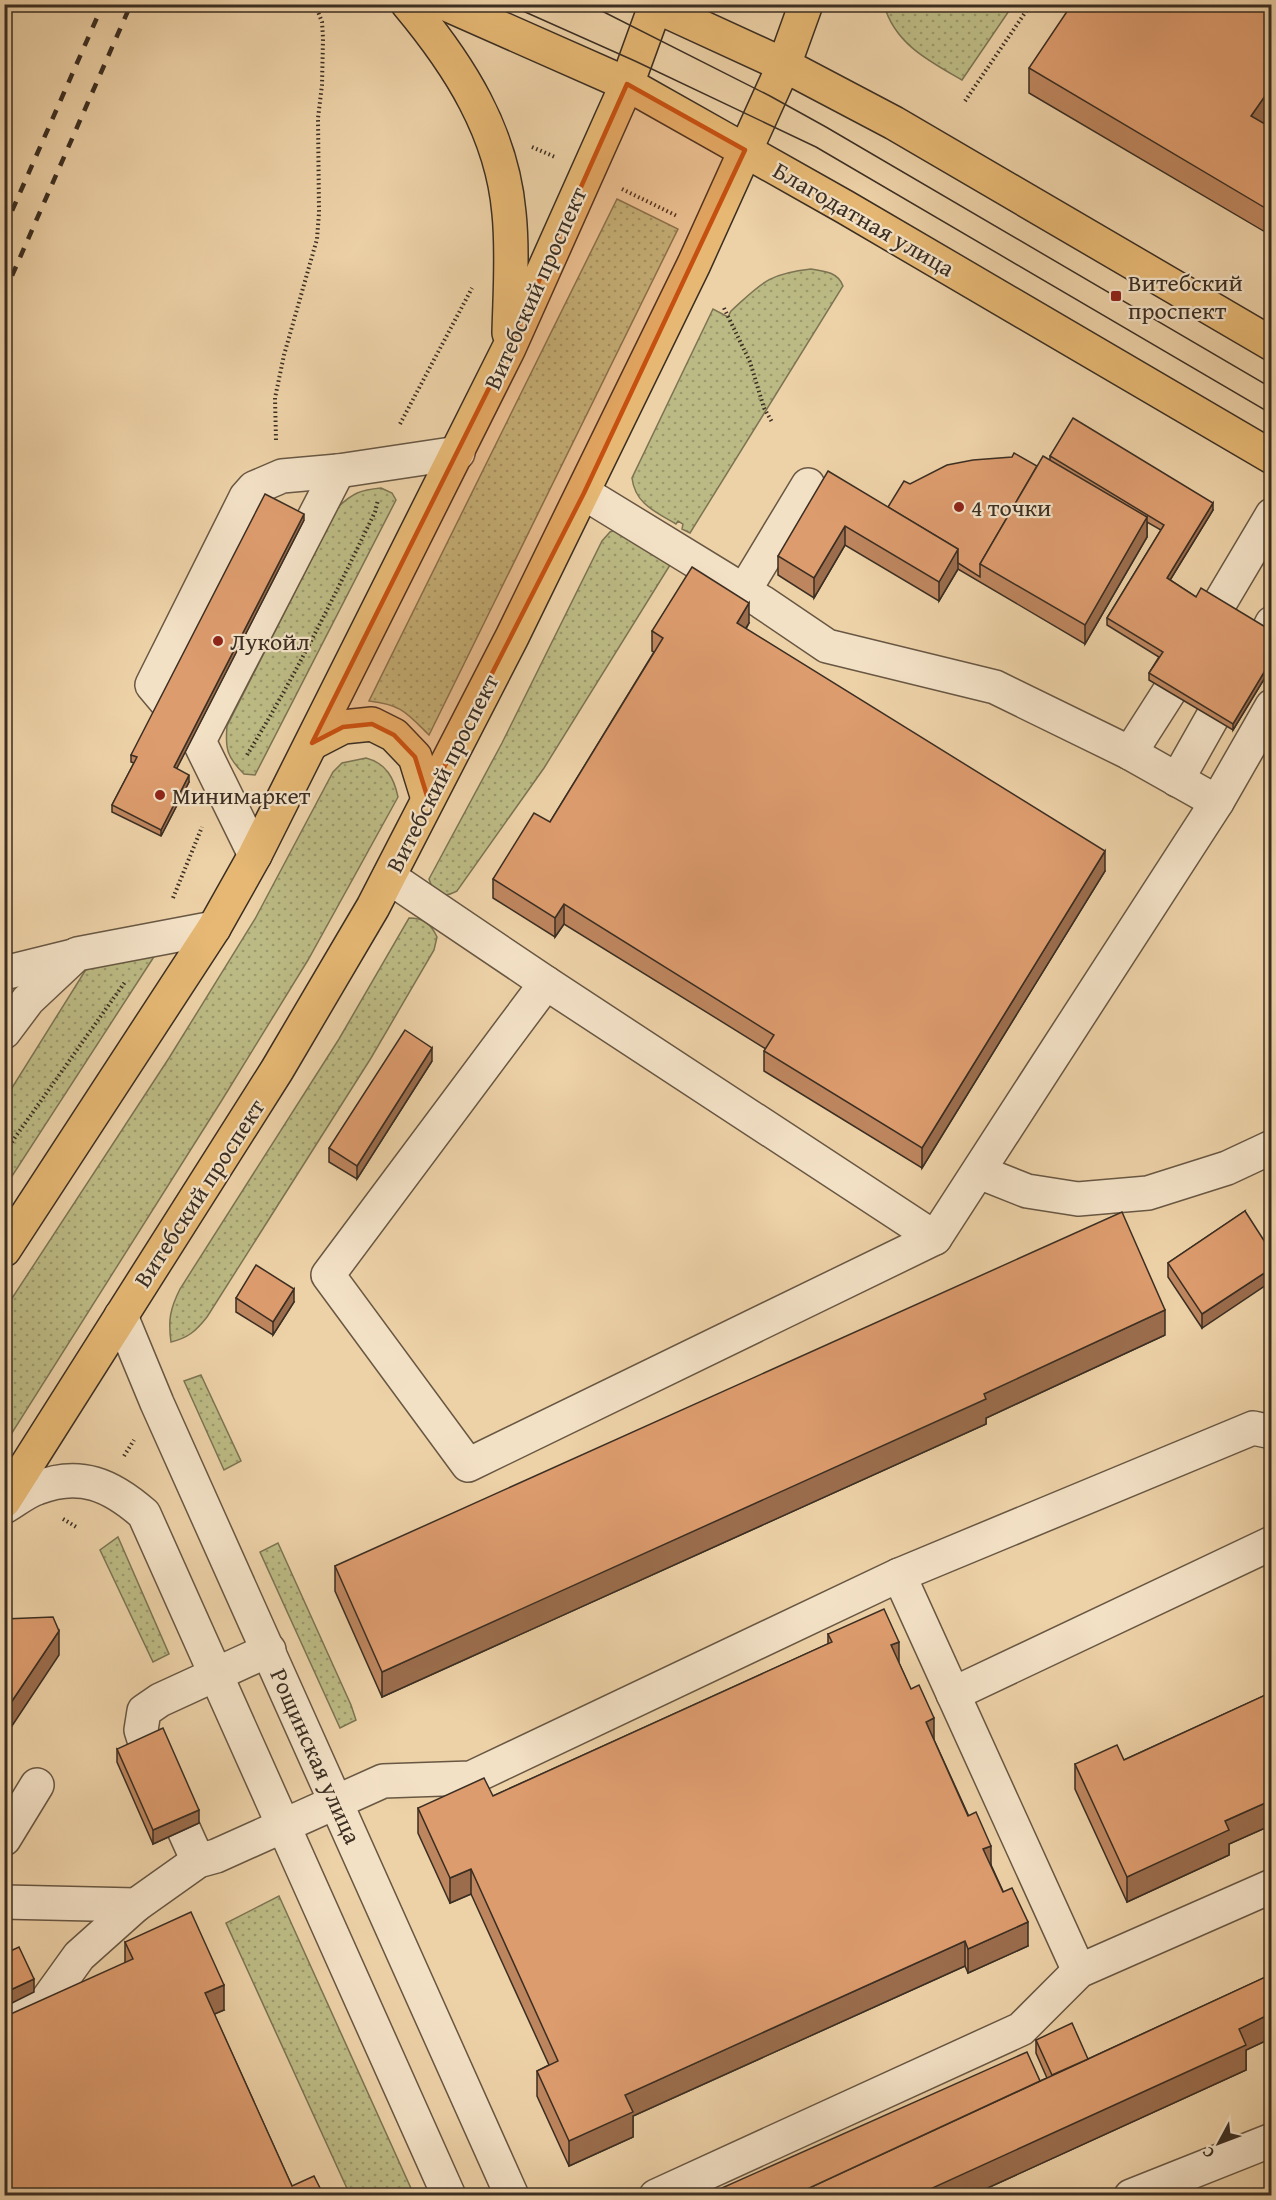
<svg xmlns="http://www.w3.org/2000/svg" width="1276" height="2200" font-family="'Gentium Book Plus',serif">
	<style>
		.grass { fill: url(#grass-dots); stroke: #7c7453; stroke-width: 1.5 }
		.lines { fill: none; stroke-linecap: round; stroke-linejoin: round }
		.minor-casing { stroke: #685743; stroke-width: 36 }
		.major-casing { stroke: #3b2e22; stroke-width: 36 }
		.path { stroke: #3b2e22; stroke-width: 4; stroke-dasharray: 1.5 3; stroke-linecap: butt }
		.minor { stroke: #f3e1c6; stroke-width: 33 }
		.major { stroke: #e6b874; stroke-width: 33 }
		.tram { stroke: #3b2e22; stroke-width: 1.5 }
		.rail { stroke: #3b2e22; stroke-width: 4.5; stroke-dasharray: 10 10; stroke-linecap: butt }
		.wall { fill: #be865f; stroke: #3b2e22; stroke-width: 1.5 }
		.shaded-wall { fill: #9b6d4d; stroke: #3b2e22; stroke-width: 1.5 }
		.building { fill: #dd9c6e; stroke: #3b2e22; stroke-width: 1.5 }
		.marked { fill: #c55010; fill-opacity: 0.2; stroke: #c55010; stroke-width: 4.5; stroke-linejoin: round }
		.poi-dot { fill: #8f2418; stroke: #f3e1c6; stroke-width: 2 }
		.labels { text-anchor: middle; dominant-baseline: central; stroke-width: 4.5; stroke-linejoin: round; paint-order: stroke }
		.street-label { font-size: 24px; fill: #3b2e22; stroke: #f3e1c6 }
		.poi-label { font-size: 24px; fill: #3b2e22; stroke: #f3e1c6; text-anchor: start }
	</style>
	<defs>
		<pattern id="grass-dots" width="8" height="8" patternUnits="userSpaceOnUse" patternTransform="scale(1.5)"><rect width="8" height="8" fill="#bcba84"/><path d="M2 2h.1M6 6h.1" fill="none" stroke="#9a986c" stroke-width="1.8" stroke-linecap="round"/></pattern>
	</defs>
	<rect width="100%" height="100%" fill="#edd1a7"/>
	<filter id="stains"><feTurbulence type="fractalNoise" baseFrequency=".00333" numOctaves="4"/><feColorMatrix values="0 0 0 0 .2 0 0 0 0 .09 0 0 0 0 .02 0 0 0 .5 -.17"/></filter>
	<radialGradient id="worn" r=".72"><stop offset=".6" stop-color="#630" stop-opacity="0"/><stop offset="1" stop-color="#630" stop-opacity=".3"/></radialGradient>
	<!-- grass -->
	<g class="grass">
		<path d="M884 5V4L1013 5 962 80C929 61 895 44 884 5Z"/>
		<path d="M617 199 678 229 429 735C406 712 402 705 369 701Z"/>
		<path d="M811 269C824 271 838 272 843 286L690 533 682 529 683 524 678 521 676 524C656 512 635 504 632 478L713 309 728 317 731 311C762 283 767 274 811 269Z"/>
		<path d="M381 488 392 493 396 500 255 775 244 774C227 757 225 749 227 726L338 507C353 493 360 490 381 488Z"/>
		<path d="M620 528 675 557 544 768 457 891C442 899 434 896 429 879L502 743 602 541 610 532Z"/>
		<path d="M366 758C386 763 394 778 398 797L308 960 222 1100 5 1444V1309L169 1058 255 919 333 772 342 763Z"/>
		<path d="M409 918C424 918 431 924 437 937L434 950 371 1058 207 1317C196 1331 188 1338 171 1342 168 1320 170 1309 180 1289L339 1039Z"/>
		<polygon points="157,952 5,1187 5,1099 85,971 90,965"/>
		<polygon points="201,1375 241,1461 224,1470 184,1381"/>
		<polygon points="118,1537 169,1654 153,1662 100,1550"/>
		<polygon points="278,1543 351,1705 356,1720 340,1728 260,1552"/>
		<polygon points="279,1896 414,2195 350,2195 226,1923"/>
	</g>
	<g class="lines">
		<!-- minor casing -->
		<g class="minor-casing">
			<g id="minor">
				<polyline points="584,493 762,602 827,646 995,687 1130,753 1217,802"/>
				<polyline points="744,591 808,485"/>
				<polyline points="1218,606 1272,515"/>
				<polyline points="1266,635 1272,623"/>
				<polyline points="199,741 152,685 246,497 254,488 282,476 338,471 458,453"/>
				<polyline points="1130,753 1169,692"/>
				<polyline points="1177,780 1212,718"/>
				<polyline points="255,855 199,741 338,471"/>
				<polyline points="389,877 546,983 935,1238"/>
				<polyline points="4,973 73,956"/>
				<polyline points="546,983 328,1275 468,1465 935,1238 1217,802 1272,706"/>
				<polyline points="4,1032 28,1000 77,954 214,928"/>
				<polyline points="979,1172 1027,1191 1078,1199 1148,1193 1227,1168 1272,1147"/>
				<polyline points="121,1316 157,1403 512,2196"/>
				<path d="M4 1507C15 1501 25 1492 37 1488 80 1471 111 1485 144 1514L449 2196"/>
				<polyline points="899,1575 1079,1971"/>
				<polyline points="953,1694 1272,1543"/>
				<polyline points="147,1749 141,1730 144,1711 160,1700 269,1650"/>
				<polyline points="184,1830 198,1861"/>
				<polyline points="4,1839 37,1785"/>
				<polyline points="4,1902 136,1905 198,1861 216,1856 383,1781 471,1778 899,1575 1253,1428 1272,1432"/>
				<polyline points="14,2020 43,2006 79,1956 136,1905"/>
				<polyline points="656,2196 1021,2029 1079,1971 1272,1886"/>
				<polyline points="1131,2196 1272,2140"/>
			</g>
		</g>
		<!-- major casing -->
		<g class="major-casing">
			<g id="major">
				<path d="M408 4C459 65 502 132 509 213 513 252 510 293 509 333"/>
				<polyline points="446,4 627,84 845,207 1272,457"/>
				<polyline points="651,4 784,65 894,123 1272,344"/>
				<polyline points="312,743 343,727 372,724 394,735 415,757 428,799"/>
				<polyline points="4,1250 214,928 255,855 509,348 627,84 656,4"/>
				<polyline points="4,1501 277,1070 373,907 512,637 694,264 784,65 806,4"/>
			</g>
		</g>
		<!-- path -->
		<g class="path">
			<polyline points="965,101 1031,4"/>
			<polyline points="532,147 555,157"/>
			<polyline points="622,189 677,216"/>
			<polyline points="724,308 750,362 764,408 772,422"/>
			<polyline points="400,424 472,288"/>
			<polyline points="276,440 275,398 284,355 317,239 319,213 318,118 322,85 323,38 322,22 315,4"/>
			<path d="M247 755C296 675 335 595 375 512L378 500"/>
			<polyline points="173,898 202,827"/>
			<polyline points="4,1153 125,982"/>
			<polyline points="124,1456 134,1440"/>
			<polyline points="63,1519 78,1528"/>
		</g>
		<!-- minor -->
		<use href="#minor" class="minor"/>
		<!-- major -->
		<use href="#major" class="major"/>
		<!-- tram -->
		<g class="tram">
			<polyline points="507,4 635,61 816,147 1272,414"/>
			<polyline points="588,4 770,96 826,127 1272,388"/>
		</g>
		<!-- rail -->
		<g class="rail">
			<polyline points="4,229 103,4"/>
			<polyline points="4,294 131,4"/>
		</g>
	</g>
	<!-- wall -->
	<g class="wall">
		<polygon points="1272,4 1272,111 1263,123 1272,128 1272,236 1029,93 1029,68"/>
		<polygon points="1050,456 1213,510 1170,580 1196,597 1272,631 1272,666 1233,730 1149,680 1149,673 1159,657 1107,625 1107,618 1161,530 1147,522 1147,537 1085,644 958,569 939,601 845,545 814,598 778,575 778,556 888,507 910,484 1037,466 1050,460"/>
		<polygon points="304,520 176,769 189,782 161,836 112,812 112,805 134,763 131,762 131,755"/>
		<polygon points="749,623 746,629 1105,871 922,1168 764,1071 764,1051 766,1049 564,924 555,937 493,898 493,879 550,822 654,652 652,651 652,631"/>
		<polygon points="432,1061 357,1179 329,1162 329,1148"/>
		<polygon points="1245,1211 1202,1328 1168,1277 1168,1263"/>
		<polygon points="236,1298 294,1302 273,1335 236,1312"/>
		<polygon points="1165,1335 986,1418 986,1424 382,1697 335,1591 335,1566"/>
		<polygon points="828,1634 899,1663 1028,1946 968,1973 965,1966 633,2116 633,2137 569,2166 537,2096 537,2071 549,2065 471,1894 450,1903 418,1833 418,1808 493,1796 828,1644"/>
		<polygon points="1272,1692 1272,1825 1229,1844 1229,1855 1127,1902 1075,1789 1075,1764 1124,1760"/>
		<polygon points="117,1749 199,1823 153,1844 117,1762"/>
		<polygon points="125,1942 224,2010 214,2014 292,2186 4,2196 125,1963"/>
		<polygon points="1272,1974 1272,2038 1246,2050 1246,2070 970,2196 704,2196 1040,2081 1047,2078 1036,2053 1036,2040 1088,2059"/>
	</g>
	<!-- shaded-wall -->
	<g class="shaded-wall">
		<polygon points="1272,86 1272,111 1251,141 1251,116"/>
		<polygon points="1213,503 1213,510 1167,585 1167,578"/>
		<polygon points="304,514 304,520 174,774 174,767"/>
		<polygon points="1147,517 1147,537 1085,644 1085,625"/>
		<polygon points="845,526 845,545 814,598 814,578"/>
		<polygon points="958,549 958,569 939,601 939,582"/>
		<polygon points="749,603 749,623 737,643 737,623"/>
		<polygon points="1272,659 1272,666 1233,730 1233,724"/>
		<polygon points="189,775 189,782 161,836 161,830"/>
		<polygon points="1105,851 1105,871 922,1168 922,1148"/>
		<polygon points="564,904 564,924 555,937 555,918"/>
		<polygon points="432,1048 432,1061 357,1179 357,1166"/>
		<polygon points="1272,1268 1272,1281 1202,1328 1202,1314"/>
		<polygon points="294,1289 294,1302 273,1335 273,1322"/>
		<polygon points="1165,1310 1165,1335 986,1418 986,1424 382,1697 382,1672"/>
		<polygon points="59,1631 59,1655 4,1738 4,1713"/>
		<polygon points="899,1642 899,1667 891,1645"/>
		<polygon points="934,1718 934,1743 926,1722"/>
		<polygon points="1272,1800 1272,1825 1229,1844 1229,1855 1127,1902 1127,1877 1225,1821"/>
		<polygon points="199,1810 199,1823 153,1844 153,1830"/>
		<polygon points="991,1846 991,1870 983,1849"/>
		<polygon points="471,1869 471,1894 450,1903 450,1878"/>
		<polygon points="1028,1922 1028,1946 968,1973 968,1949"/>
		<polygon points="965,1941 965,1966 633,2116 633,2137 569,2166 569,2141 625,2095"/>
		<polygon points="34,1979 34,1992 4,2007 4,1993"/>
		<polygon points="224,1985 224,2010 205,2018 205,1993"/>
		<polygon points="1272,2013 1272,2038 1246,2050 1246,2070 970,2196 915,2196 1239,2029"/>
	</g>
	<!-- building -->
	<g class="building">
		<polygon points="1072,4 1272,4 1272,86 1251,116 1272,128 1272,212 1029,68"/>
		<polygon points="1073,418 1213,503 1167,578 1196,597 1201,588 1272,631 1272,659 1233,724 1149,673 1163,652 1107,618 1164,525 1050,456"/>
		<polygon points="1014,453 1037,466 980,564 980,577 958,563 958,549 888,507 904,481 910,484 947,465 973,460 1012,457"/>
		<polygon points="1043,456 1147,517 1085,625 980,564"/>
		<polygon points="828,471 958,549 939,582 845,526 814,578 778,556"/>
		<polygon points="265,494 304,514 174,767 189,775 161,830 112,805 137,757 131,755"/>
		<polygon points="692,567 749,603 737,623 1105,851 922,1148 764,1051 774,1035 564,904 555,918 493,879 534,813 550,822 663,638 652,631"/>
		<polygon points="405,1030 432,1048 357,1166 329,1148"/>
		<polygon points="1245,1211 1272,1253 1272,1268 1202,1314 1168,1263"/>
		<polygon points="1122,1212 1165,1310 984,1394 986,1399 382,1672 335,1566"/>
		<polygon points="256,1265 294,1289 273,1322 236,1298"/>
		<polygon points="884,1609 899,1642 891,1645 911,1689 919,1685 934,1718 926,1722 968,1816 976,1812 991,1846 983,1849 1003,1892 1012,1888 1028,1922 968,1949 965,1941 625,2095 633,2112 569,2141 537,2071 558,2061 471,1869 450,1878 418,1808 484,1778 493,1796 832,1642 828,1634"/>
		<polygon points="53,1617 59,1631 4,1713 4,1619"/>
		<polygon points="1272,1692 1272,1800 1225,1821 1229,1830 1127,1877 1075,1764 1117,1745 1124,1760"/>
		<polygon points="163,1728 199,1810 153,1830 117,1749"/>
		<polygon points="191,1912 224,1985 205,1993 292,2186 314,2176 324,2196 4,2196 4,2017 133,1959 125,1942"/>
		<polygon points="19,1947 34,1979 4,1993 4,1954"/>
		<polygon points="1272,1974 1272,2013 1239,2029 1246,2045 915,2196 792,2196"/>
		<polygon points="1072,2023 1088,2059 1052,2075 1036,2040"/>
		<polygon points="1027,2052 1040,2081 792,2196 704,2196"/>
	</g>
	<!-- marked area -->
	<path class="marked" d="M627 84 745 150 584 493 428 799 415 757 394 735 372 724 343 727 312 743 509 348Z"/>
	<!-- markers -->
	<g class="poi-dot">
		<rect x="1110" y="290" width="12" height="12" rx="3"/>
		<circle cx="959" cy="507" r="6"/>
		<circle cx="218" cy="641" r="6"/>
		<circle cx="160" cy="795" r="6"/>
	</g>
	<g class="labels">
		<!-- street labels -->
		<g class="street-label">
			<text transform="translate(864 219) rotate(30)">Благодатная улица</text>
			<text transform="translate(535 288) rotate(-66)">Витебский проспект</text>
			<text transform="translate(442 773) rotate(-63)">Витебский проспект</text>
			<text transform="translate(199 1193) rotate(-57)">Витебский проспект</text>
			<text transform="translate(316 1756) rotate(66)">Рощинская улица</text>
		</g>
		<!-- poi labels -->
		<g class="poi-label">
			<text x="1128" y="282">Витебский<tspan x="1128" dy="28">проспект</tspan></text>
			<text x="971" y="507">4 точки</text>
			<text x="230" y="641">Лукойл</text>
			<text x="172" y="795">Минимаркет</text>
		</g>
	</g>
	<!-- margin -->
	<rect width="1276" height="2200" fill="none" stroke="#edd1a7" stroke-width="24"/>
	<rect x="6" y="6" width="1264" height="2188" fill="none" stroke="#3b2e22" stroke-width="3"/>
	<rect x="12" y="12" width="1252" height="2176" fill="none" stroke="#3b2e22" stroke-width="1.5"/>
	<!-- north arrow -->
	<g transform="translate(1219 2143) rotate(229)" stroke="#f3e1c6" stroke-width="4.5" paint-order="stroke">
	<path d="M0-4.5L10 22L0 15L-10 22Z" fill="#3b2e22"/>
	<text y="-9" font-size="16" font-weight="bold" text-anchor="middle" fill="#3b2e22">С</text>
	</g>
	<rect width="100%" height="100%" filter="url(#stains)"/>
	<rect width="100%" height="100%" fill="url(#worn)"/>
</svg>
